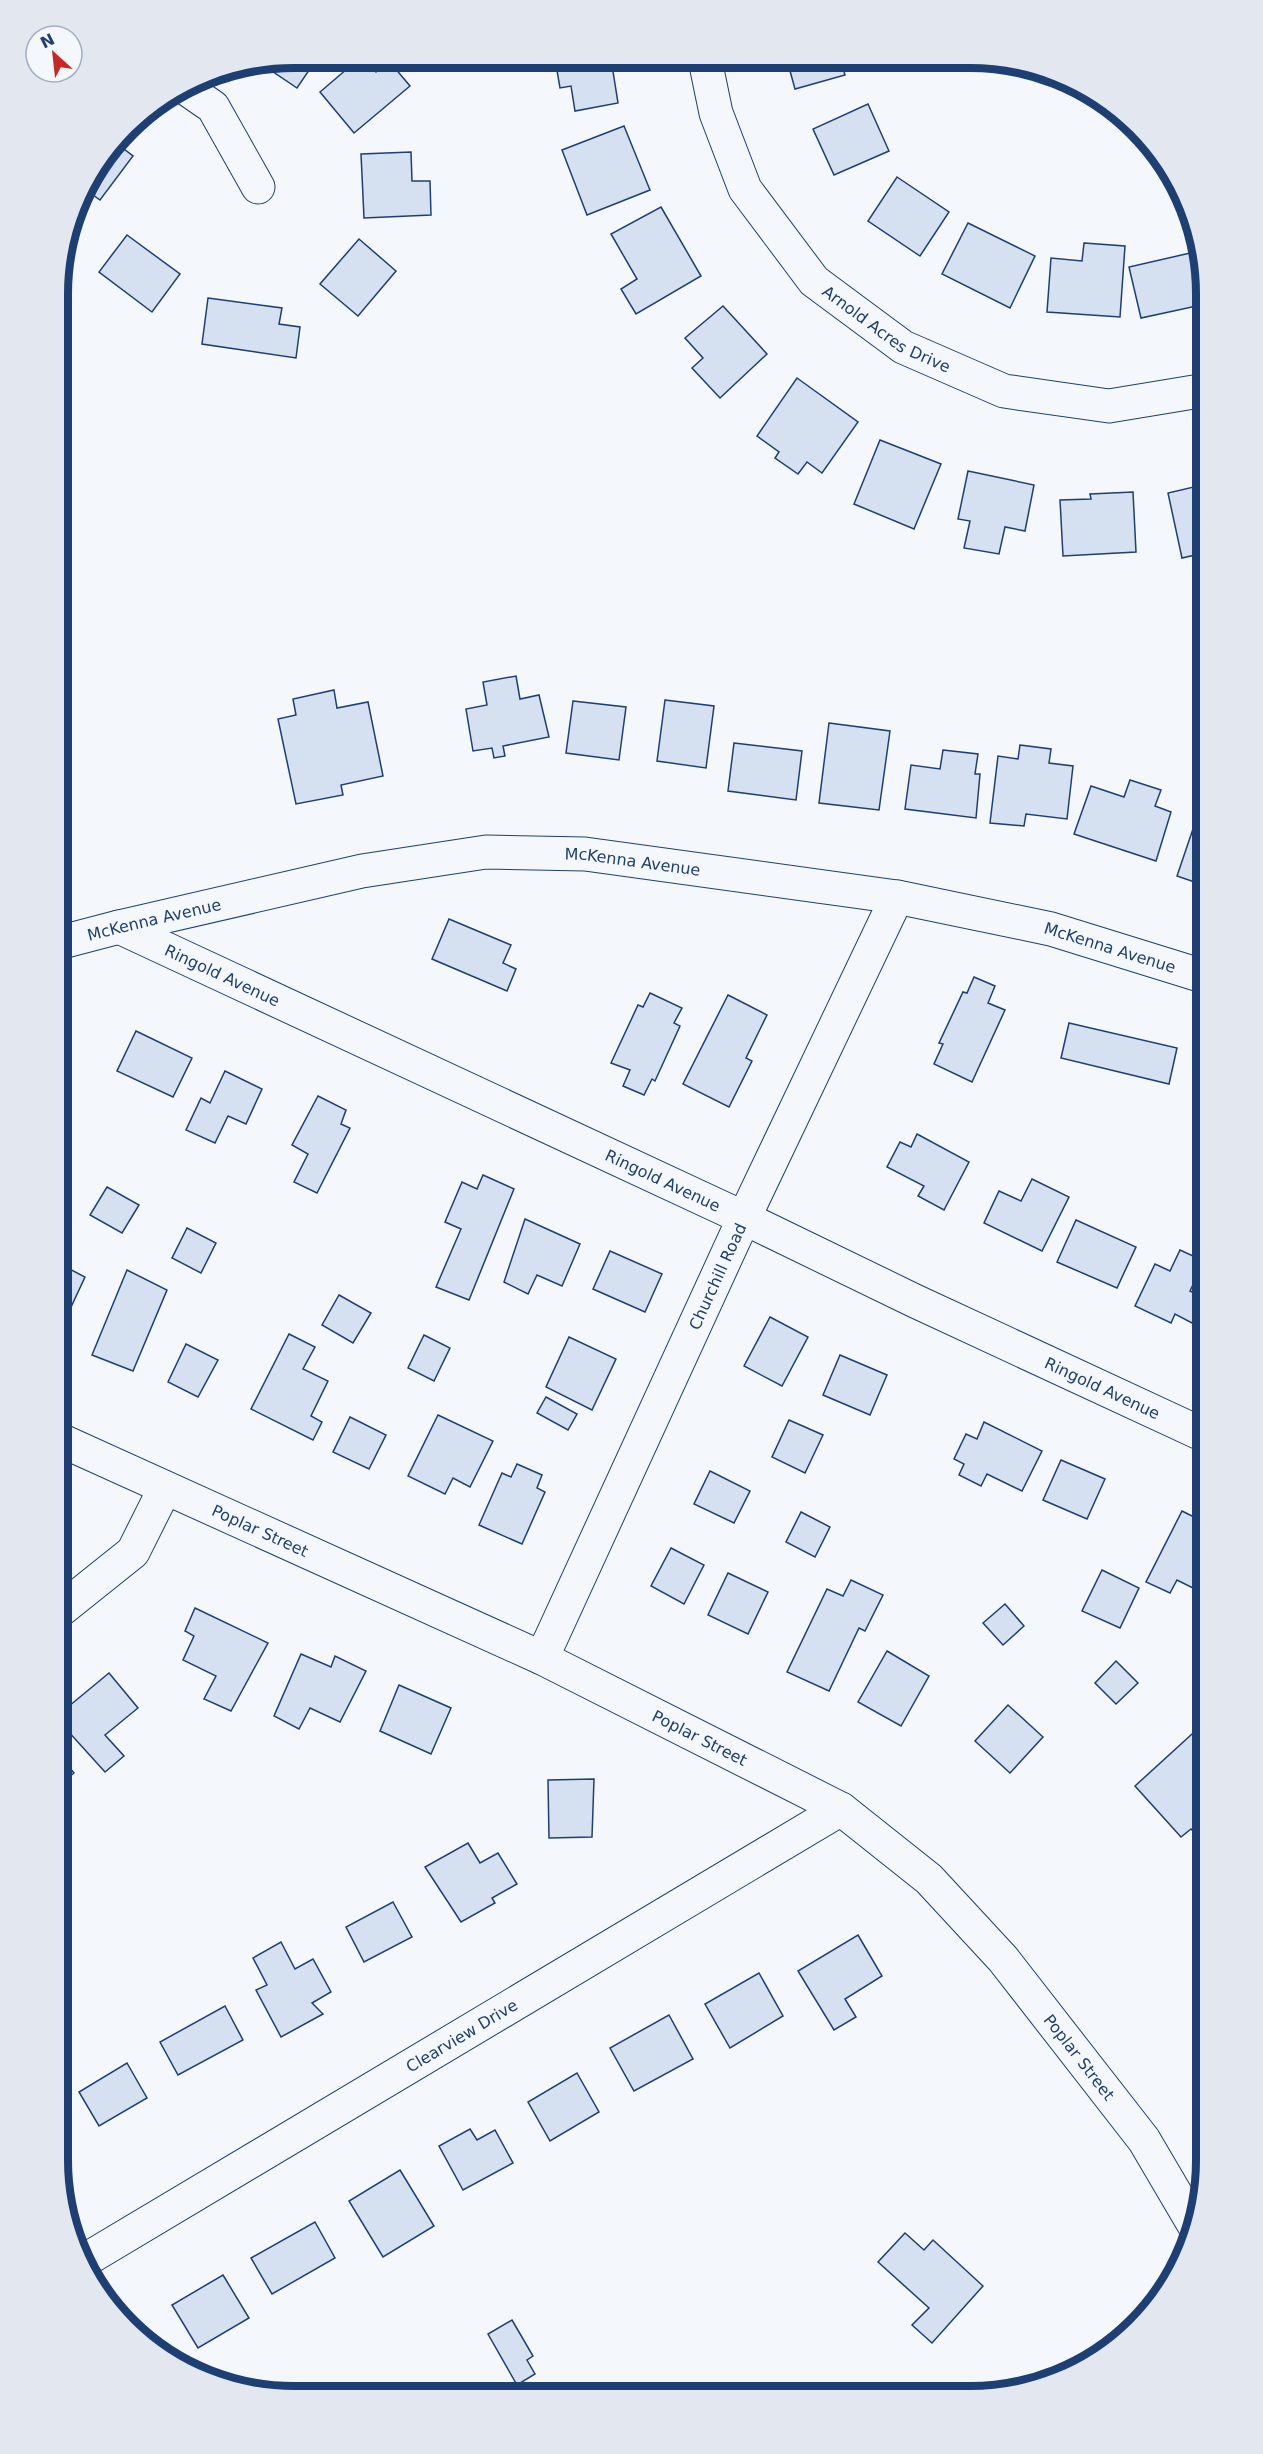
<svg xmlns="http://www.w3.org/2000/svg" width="1263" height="2454" font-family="'DejaVu Sans',sans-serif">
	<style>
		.building { fill: #d5e0f0; stroke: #1d3f73; stroke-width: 1.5 }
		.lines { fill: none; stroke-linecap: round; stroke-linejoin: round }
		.street-casing { stroke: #1d3f73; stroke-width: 35 }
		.primary-casing { stroke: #1d3f73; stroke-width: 35 }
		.street { stroke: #f4f7fb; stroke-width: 33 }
		.primary { stroke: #f4f7fb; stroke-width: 33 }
		.labels { text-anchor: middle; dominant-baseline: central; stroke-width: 4.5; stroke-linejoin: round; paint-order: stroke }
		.street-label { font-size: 16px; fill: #1d3f73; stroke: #f4f7fb }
		.rim { fill: none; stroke: #1d3f73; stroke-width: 8 }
	</style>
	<rect width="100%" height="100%" fill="#f4f7fb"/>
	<!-- building -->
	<g class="building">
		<polygon points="293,57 318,57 297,88 266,67 270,62"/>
		<polygon points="361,57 364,57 376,72 389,61 410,86 354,133 320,92"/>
		<polygon points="555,59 611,59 618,103 575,111 571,86 560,88"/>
		<polygon points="787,60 841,60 845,75 795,89"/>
		<polygon points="1070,80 1074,81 1120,112 1117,117"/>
		<polygon points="868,104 889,151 834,175 813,129"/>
		<polygon points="624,126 650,190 587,215 562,150"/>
		<polygon points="116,143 133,156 100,200 82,187"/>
		<polygon points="411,152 412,181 430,181 431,215 364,218 361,154"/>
		<polygon points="897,177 949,212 920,256 868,221"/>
		<polygon points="661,207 701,276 636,314 621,289 637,279 611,234"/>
		<polygon points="968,223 1035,256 1010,308 942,274"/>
		<polygon points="127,235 180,274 152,312 99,272"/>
		<polygon points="359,239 396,271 358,316 320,284"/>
		<polygon points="1084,243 1125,246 1120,317 1047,312 1051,258 1082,261"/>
		<polygon points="1199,251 1206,304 1141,318 1129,267"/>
		<polygon points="208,298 282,308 279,324 300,327 296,358 202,344"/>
		<polygon points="723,306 767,354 720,398 692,368 703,358 685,338"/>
		<polygon points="797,378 858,422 822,473 807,462 798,474 775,458 779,452 757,436"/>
		<polygon points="880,440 941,464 914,529 854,504"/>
		<polygon points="968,471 1034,485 1025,531 1005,527 999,554 964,548 970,521 958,519"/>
		<polygon points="1202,485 1206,494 1206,564 1204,553 1182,558 1168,493"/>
		<polygon points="1133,492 1136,552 1063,556 1060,500 1091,499 1090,494"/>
		<polygon points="516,676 520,699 539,695 549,737 503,746 505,756 494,758 492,748 473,751 466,709 487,705 483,682"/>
		<polygon points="334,690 337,708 368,702 383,776 341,785 343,795 296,804 278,719 296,715 293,699"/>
		<polygon points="665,700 714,706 706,768 657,761"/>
		<polygon points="573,701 626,707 619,760 566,753"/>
		<polygon points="829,723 890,731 879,810 819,803"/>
		<polygon points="734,743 802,751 796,800 728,791"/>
		<polygon points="1020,745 1051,749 1049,763 1073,766 1067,819 1026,814 1024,826 990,823 998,756 1018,759"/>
		<polygon points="943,750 978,754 975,774 980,774 976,818 905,809 911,765 940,769"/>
		<polygon points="1130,780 1161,790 1155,806 1171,812 1156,861 1074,834 1091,786 1124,797"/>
		<polygon points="1195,823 1206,827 1206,886 1177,876"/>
		<polygon points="449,919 511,945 503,963 516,969 507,991 432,959"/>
		<polygon points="974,977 995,986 988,1003 1005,1010 972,1082 934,1064 943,1044 939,1043 963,992 967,993"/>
		<polygon points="650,993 682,1008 674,1023 680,1026 655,1081 652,1079 644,1095 623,1086 630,1070 611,1063 638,1005 643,1007"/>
		<polygon points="728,995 767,1015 746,1058 752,1061 729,1107 683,1084"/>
		<polygon points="1069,1023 1177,1048 1169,1084 1061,1058"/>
		<polygon points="136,1031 192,1058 173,1097 117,1071"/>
		<polygon points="225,1071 262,1089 246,1124 228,1116 215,1143 186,1130 201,1098 210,1103"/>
		<polygon points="318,1096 346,1110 341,1124 350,1128 317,1193 294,1182 308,1154 292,1145"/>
		<polygon points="917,1134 969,1162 944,1210 918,1196 924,1186 887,1167 900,1142 911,1147"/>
		<polygon points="483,1175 514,1189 469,1300 436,1287 461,1229 445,1222 462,1182 477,1189"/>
		<polygon points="1032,1179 1069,1197 1042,1251 984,1223 999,1191 1021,1201"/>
		<polygon points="107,1187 139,1205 122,1233 90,1215"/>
		<polygon points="525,1219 580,1244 562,1286 537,1275 528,1294 504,1282"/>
		<polygon points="1076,1220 1136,1247 1117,1288 1057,1262"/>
		<polygon points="187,1228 216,1243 201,1273 172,1258"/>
		<polygon points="1180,1250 1204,1261 1190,1291 1204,1297 1192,1323 1175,1314 1171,1323 1135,1306 1155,1264 1170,1271"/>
		<polygon points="610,1251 662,1274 645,1312 593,1289"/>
		<polygon points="58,1263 85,1277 58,1335"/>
		<polygon points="127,1270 167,1290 133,1371 92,1355"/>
		<polygon points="339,1295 371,1313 353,1343 322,1325"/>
		<polygon points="770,1317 808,1337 782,1386 744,1366"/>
		<polygon points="289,1334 315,1347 303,1369 328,1381 311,1416 322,1422 313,1440 251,1409"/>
		<polygon points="424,1335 450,1348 434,1381 408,1368"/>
		<polygon points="569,1337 616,1359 592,1410 546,1387"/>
		<polygon points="186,1344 218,1360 198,1397 168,1382"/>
		<polygon points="840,1355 887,1375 870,1415 823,1395"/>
		<polygon points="546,1397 577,1414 568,1430 537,1413"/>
		<polygon points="438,1415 493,1441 470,1487 453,1478 445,1494 408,1476"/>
		<polygon points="350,1417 386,1435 369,1469 333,1452"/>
		<polygon points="789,1420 823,1435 805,1473 772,1457"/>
		<polygon points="984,1422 1042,1451 1022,1491 987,1474 981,1486 959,1475 964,1464 954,1459 966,1434 977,1439"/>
		<polygon points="1061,1460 1105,1479 1087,1519 1043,1500"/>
		<polygon points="517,1464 542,1475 537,1488 545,1492 522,1544 479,1525 502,1473 511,1477"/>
		<polygon points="710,1471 750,1491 734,1523 694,1504"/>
		<polygon points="1182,1511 1206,1523 1205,1594 1177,1580 1170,1593 1146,1582"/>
		<polygon points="801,1512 830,1527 815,1557 786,1542"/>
		<polygon points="671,1548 704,1565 684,1604 651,1586"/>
		<polygon points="1102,1570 1139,1588 1120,1628 1082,1611"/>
		<polygon points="728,1573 768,1592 748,1634 708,1615"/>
		<polygon points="851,1580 883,1595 865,1631 859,1628 829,1691 787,1672 827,1589 843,1596"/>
		<polygon points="1005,1604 1024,1626 1003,1645 983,1623"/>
		<polygon points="195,1608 268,1643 231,1711 204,1699 216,1676 183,1660 194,1636 185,1631"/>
		<polygon points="1206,1624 1206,1646 1195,1634"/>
		<polygon points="887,1651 929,1676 901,1726 858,1702"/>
		<polygon points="301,1654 331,1667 335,1656 366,1671 340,1722 310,1708 299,1729 274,1716"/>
		<polygon points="1116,1661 1138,1683 1116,1704 1095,1683"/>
		<polygon points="109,1673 138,1708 105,1735 124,1756 105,1772 57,1719 57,1716"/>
		<polygon points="399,1685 451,1708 431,1754 380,1731"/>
		<polygon points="1008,1705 1043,1737 1010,1773 975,1741"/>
		<polygon points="1203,1724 1206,1727 1206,1844 1191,1829 1181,1837 1135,1786"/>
		<polygon points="57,1753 74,1773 57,1787"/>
		<polygon points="594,1779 592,1837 549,1838 548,1780"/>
		<polygon points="468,1843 480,1863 498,1853 517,1884 492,1898 495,1903 461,1922 425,1867"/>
		<polygon points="393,1902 412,1937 364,1962 346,1927"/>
		<polygon points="858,1935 882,1976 845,1999 856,2017 834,2030 798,1971"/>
		<polygon points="281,1942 295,1969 313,1959 331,1992 312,2003 323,2014 281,2037 256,1990 267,1985 253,1958"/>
		<polygon points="759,1973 783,2016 730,2048 705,2004"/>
		<polygon points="225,2006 243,2040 178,2075 160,2042"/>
		<polygon points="669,2015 693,2059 634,2091 610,2048"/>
		<polygon points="127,2063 147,2098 99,2126 79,2092"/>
		<polygon points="577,2073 599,2112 550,2141 528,2102"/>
		<polygon points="57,2122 68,2141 57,2147"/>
		<polygon points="470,2129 477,2140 495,2130 513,2163 463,2190 439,2146"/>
		<polygon points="400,2170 434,2226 383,2257 349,2201"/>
		<polygon points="315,2222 335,2258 272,2294 251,2258"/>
		<polygon points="905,2233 924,2250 933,2240 983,2286 932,2343 912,2325 929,2308 878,2262"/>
		<polygon points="223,2275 249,2318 198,2348 172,2305"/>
		<polygon points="512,2320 533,2356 527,2360 535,2374 517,2385 488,2334"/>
	</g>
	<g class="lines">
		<!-- street casing -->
		<g class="street-casing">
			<g id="street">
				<path id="s1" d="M705 60 716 113 745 189 814 281 903 347 1004 391 1109 406 1206 390"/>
				<polyline points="184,87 213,107 258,187"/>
				<path id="s2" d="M119 927 744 1218 915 1301 1206 1436"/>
				<path id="s3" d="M58 943 119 927 362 871 486 852 585 854 897 897 1051 929 1206 977"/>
				<polyline points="58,1612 133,1552 165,1488"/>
				<path id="s4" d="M542 1658 744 1218 897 897"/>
				<path id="s5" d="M82 2262 841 1809"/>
			</g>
		</g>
		<!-- primary casing -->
		<g class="primary-casing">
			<g id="primary">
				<path id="s6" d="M58 1439 542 1658 841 1809 929 1879 1003 1959 1144 2140 1194 2225"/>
			</g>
		</g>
		<!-- street -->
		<use href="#street" class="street"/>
		<!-- primary -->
		<use href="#primary" class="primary"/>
	</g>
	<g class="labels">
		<!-- street labels -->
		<g class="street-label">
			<text stroke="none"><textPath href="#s1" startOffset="338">Arnold Acres Drive</textPath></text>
			<text stroke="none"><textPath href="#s3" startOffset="585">McKenna Avenue</textPath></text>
			<text stroke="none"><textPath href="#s3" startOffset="99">McKenna Avenue</textPath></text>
			<text stroke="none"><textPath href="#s3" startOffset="1071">McKenna Avenue</textPath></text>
			<text stroke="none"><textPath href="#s2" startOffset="114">Ringold Avenue</textPath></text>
			<text stroke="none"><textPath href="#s2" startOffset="600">Ringold Avenue</textPath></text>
			<text stroke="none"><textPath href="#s4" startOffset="420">Churchill Road</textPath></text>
			<text stroke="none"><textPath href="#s2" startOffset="1086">Ringold Avenue</textPath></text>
			<text stroke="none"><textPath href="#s6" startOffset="222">Poplar Street</textPath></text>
			<text stroke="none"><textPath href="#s6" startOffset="708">Poplar Street</textPath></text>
			<text stroke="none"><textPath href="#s5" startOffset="442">Clearview Drive</textPath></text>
			<text stroke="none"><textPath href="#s6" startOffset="1212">Poplar Street</textPath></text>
		</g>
	</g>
	<!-- crop -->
	<path d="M0 0H1263V2454H0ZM294 68H970A226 226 0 0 1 1196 294V2160A226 226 0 0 1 970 2386H294A226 226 0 0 1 68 2160V294A226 226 0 0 1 294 68Z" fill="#e3e8f0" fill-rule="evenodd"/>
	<path class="rim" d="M294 68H970A226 226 0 0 1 1196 294V2160A226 226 0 0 1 970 2386H294A226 226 0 0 1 68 2160V294A226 226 0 0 1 294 68Z"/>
	<!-- north arrow -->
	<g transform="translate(54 54) rotate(333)"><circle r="28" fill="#f4f7fb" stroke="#9eadc5" stroke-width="1.5"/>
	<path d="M0-4.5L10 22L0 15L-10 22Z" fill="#c62828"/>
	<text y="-9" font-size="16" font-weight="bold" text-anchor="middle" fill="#1d3f73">N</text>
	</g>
</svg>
